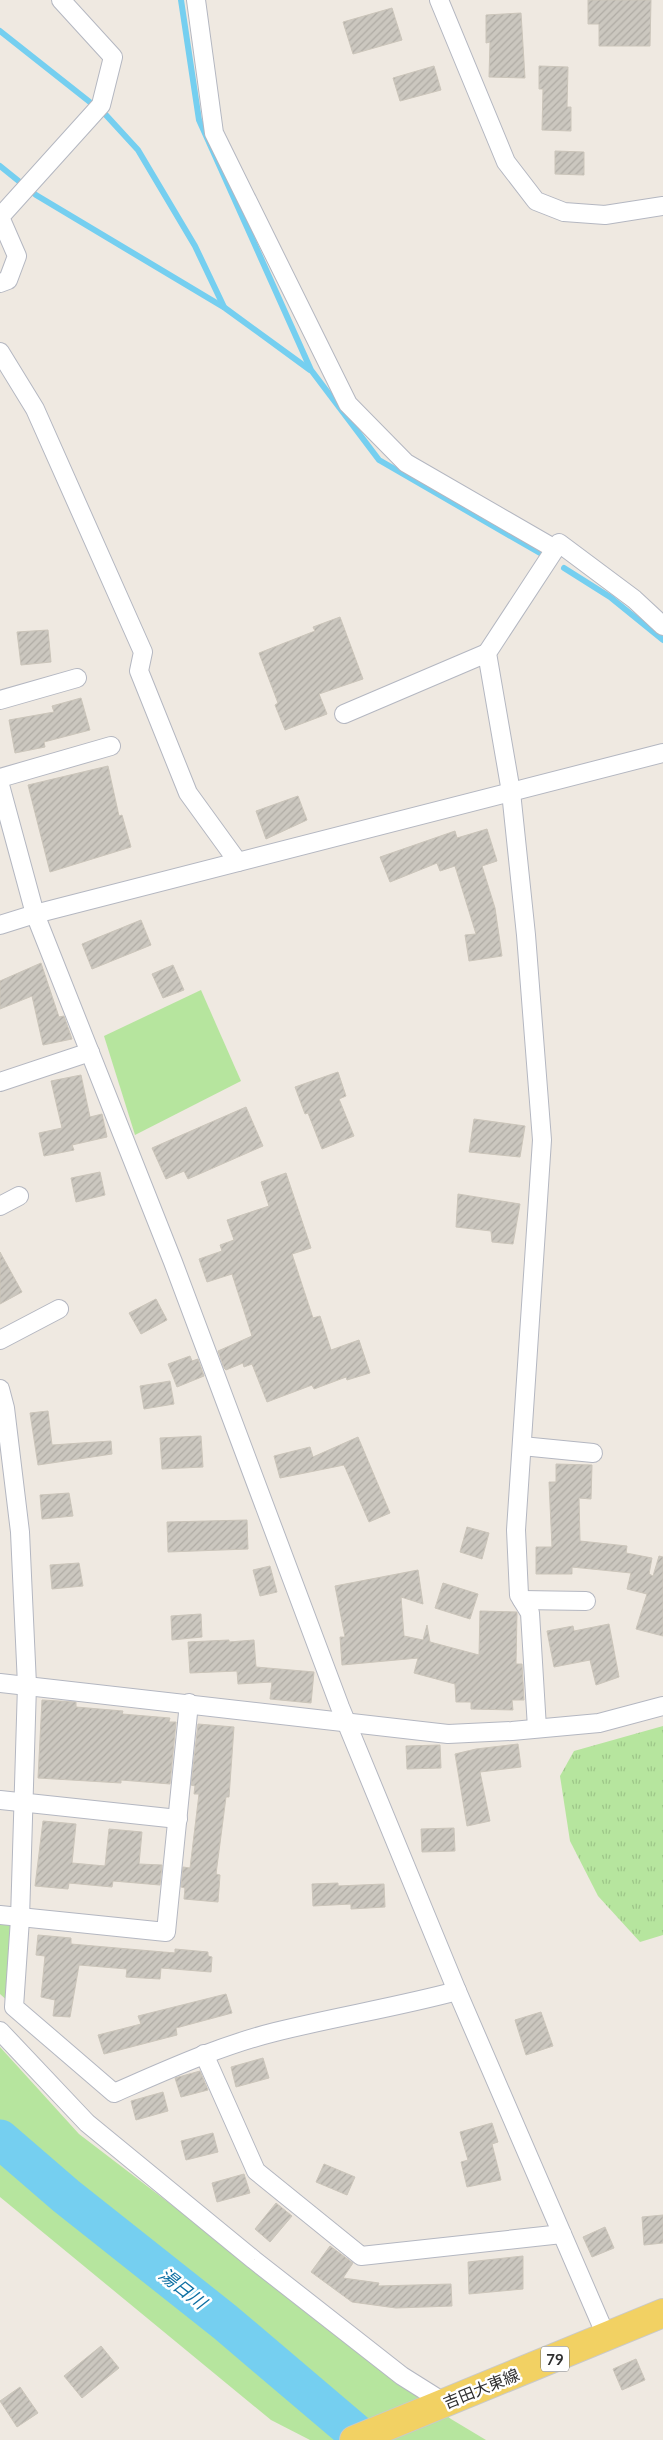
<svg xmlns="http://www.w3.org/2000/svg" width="663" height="2440" font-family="Lato,'Noto Sans JP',sans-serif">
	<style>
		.grass { fill: #b6e59e }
		.park { fill: url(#park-tufts) }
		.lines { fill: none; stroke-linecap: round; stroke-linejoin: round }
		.stream { stroke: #75cff0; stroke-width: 6 }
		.river { stroke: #75cff0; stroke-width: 39 }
		.building { fill: url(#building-hatch); stroke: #cbc5ba }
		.minor-casing { stroke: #b4b7c1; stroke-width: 20 }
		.primary-casing { stroke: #c9c9c9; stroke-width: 30 }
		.minor { stroke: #fff; stroke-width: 18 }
		.primary { stroke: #f2d163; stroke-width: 28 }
		.labels { text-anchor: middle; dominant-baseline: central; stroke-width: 5; stroke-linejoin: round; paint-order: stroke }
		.shield { fill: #fff; stroke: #6d6d6d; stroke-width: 1 }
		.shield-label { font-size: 15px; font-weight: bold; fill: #2e2e2e }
		.street-label { font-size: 16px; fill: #2e2e2e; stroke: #fff }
		.water-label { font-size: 18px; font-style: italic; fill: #0d6fa3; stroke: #fff }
	</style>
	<defs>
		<pattern id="park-tufts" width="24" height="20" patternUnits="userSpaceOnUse" patternTransform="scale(1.25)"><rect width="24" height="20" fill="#b6e59e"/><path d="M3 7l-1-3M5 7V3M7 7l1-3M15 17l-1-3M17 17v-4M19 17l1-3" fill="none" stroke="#9dc588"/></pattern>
		<pattern id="building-hatch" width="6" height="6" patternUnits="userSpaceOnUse" patternTransform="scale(1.25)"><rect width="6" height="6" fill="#cbc7bf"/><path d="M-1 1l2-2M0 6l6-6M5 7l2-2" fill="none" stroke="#afaba4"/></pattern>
	</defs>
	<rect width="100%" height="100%" fill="#efe9e1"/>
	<!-- grass -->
	<g class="grass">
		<polygon points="201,990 241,1081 135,1135 104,1036"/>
		<polygon points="0,1924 13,1925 10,2003 0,1994"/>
		<polygon points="0,2047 79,2134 451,2419 486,2440 310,2440 271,2420 0,2197"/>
	</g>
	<!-- park -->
	<polygon class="park" points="663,1726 663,1935 640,1942 598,1896 570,1841 560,1776 574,1751"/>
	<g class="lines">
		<!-- stream -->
		<g class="stream">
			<polyline points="181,0 199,120 311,370 379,460 540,553"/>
			<polyline points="0,31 105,114 138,150 195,246 224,307"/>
			<polyline points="0,166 36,195 225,308 310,370"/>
			<polyline points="564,568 610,597 663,640"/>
		</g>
		<!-- river -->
		<polyline class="river" points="0,2139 66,2196 225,2322 364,2440"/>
	</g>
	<!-- building -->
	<g class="building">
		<polygon points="588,0 651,0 650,46 599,46 599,24 588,24"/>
		<polygon points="392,8 402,40 353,54 343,22"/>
		<polygon points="521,13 525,78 489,77 490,42 486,43 486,15"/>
		<polygon points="434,66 441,90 400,101 393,78"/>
		<polygon points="539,66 568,67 567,107 571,107 571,131 542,130 543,89 539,89"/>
		<polygon points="555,151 584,152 584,175 555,174"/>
		<polygon points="340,617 363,679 319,694 327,714 285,730 275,705 278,703 259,653 315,631 313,627"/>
		<polygon points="48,630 51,662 21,665 17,632"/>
		<polygon points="81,698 90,730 44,742 45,747 15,753 9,720 54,712 52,706"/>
		<polygon points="108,766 119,816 122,815 131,847 50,872 28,785"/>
		<polygon points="298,796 307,820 266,839 256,811"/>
		<polygon points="487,829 497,861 482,866 495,908 502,956 469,961 465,935 476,934 455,866 440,871 437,863 390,882 380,857 455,831 457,838"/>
		<polygon points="141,920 151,945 92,969 82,944"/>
		<polygon points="41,963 59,1017 64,1016 72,1039 43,1045 32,996 0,1009 0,981"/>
		<polygon points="173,965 184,990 163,998 152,974"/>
		<polygon points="338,1072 346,1096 339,1099 354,1136 322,1149 308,1113 305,1114 295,1087"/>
		<polygon points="81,1075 90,1117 102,1114 107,1137 72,1145 74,1150 44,1156 39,1133 62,1128 51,1081"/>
		<polygon points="246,1107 263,1146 188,1179 184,1171 166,1179 152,1148"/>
		<polygon points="474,1119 525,1126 520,1157 469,1152"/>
		<polygon points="100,1172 105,1195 76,1202 71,1178"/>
		<polygon points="286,1173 311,1248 292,1254 313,1318 320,1316 331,1350 359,1340 370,1373 347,1380 346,1377 314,1389 312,1385 267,1402 252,1364 244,1367 243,1363 226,1370 224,1368 218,1351 252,1336 232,1274 207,1282 199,1259 222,1251 220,1245 234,1240 227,1220 269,1206 261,1182"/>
		<polygon points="458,1194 520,1204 513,1244 492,1242 491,1231 456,1227"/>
		<polygon points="0,1252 22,1292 0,1304"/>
		<polygon points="156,1299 167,1320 141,1334 129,1313"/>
		<polygon points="190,1356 192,1361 198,1359 204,1376 177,1387 168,1364"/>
		<polygon points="170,1381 174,1404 144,1409 140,1386"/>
		<polygon points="48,1411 52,1445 111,1441 112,1454 38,1465 30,1413"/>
		<polygon points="201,1436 203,1467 162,1469 160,1438"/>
		<polygon points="358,1437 390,1513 369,1522 344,1465 280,1478 274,1456 310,1447 313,1457"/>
		<polygon points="556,1464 592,1465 591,1499 579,1498 580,1541 627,1546 626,1553 652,1558 649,1574 653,1576 659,1556 663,1557 663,1636 636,1629 647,1594 627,1589 631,1573 572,1567 572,1574 536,1574 536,1547 552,1547 549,1482 556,1482"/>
		<polygon points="69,1493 73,1516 42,1519 40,1495"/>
		<polygon points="247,1520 248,1549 168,1552 167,1522"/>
		<polygon points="467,1527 489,1533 482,1559 460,1552"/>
		<polygon points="79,1563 83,1586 52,1589 50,1565"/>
		<polygon points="270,1566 277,1592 260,1596 253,1570"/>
		<polygon points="418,1570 423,1604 401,1597 404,1636 423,1640 427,1625 430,1642 479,1655 480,1611 517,1612 516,1664 522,1664 524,1700 512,1700 513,1710 471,1709 471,1702 456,1702 455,1684 414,1673 418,1658 342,1665 340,1637 345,1637 335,1586"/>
		<polygon points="443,1583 478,1594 470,1619 435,1608"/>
		<polygon points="201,1614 202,1637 172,1640 171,1616"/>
		<polygon points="609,1624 619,1677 596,1685 590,1660 554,1667 547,1631 573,1626 574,1631"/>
		<polygon points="229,1640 229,1642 254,1640 256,1667 314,1672 311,1703 270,1699 272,1682 238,1684 237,1671 190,1673 188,1642"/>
		<polygon points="42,1700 76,1702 76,1707 123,1711 122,1714 170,1718 169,1722 176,1722 170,1784 121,1780 121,1783 38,1778"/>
		<polygon points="198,1724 234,1727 229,1797 226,1797 216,1874 220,1875 218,1902 184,1899 185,1888 181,1887 183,1867 190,1868 199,1794 194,1794 195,1786 191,1785"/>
		<polygon points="518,1744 521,1767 480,1772 490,1821 467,1826 455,1754 476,1749"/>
		<polygon points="440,1745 441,1768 407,1769 406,1746"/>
		<polygon points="43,1821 76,1824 72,1863 105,1866 109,1829 142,1832 139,1864 162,1865 160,1885 113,1881 112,1887 69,1883 68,1889 35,1886"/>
		<polygon points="454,1828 455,1851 422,1852 421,1829"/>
		<polygon points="338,1883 338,1886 384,1884 385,1907 351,1909 351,1904 313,1906 312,1884"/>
		<polygon points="38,1935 71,1938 71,1944 175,1953 175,1949 208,1952 208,1956 212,1957 211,1972 161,1968 160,1979 126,1977 127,1969 79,1965 70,2017 53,2016 55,2000 41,1997 45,1956 36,1955"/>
		<polygon points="226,1994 232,2013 176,2028 177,2035 104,2054 98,2035 141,2024 138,2016"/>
		<polygon points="541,2012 553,2046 526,2055 515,2020"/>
		<polygon points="263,2058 269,2078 236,2087 231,2067"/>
		<polygon points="200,2071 208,2090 181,2097 175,2078"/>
		<polygon points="163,2092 168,2111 136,2120 131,2101"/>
		<polygon points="492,2123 498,2142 492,2144 501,2180 467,2187 461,2162 468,2160 460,2132"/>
		<polygon points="213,2133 218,2152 186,2160 181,2141"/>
		<polygon points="324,2164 355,2177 347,2195 316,2182"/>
		<polygon points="244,2174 250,2193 217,2202 212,2183"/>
		<polygon points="276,2203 292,2216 270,2242 255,2229"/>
		<polygon points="663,2215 663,2243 644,2245 642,2217"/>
		<polygon points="605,2227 614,2248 592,2257 583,2237"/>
		<polygon points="330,2246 353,2263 343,2278 379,2283 378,2286 451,2284 452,2306 396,2308 352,2302 311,2272"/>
		<polygon points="523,2256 523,2289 469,2294 468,2262"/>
		<polygon points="101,2346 119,2368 82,2398 64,2376"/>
		<polygon points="636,2359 645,2380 622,2390 613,2369"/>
		<polygon points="20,2387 38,2413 17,2427 0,2401"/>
	</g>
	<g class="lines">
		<!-- minor casing -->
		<g class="minor-casing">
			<g id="minor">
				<polyline points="196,0 214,133 348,404 406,463 555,549"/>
				<polyline points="439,0 506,162 536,201 564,212 605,215 663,206"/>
				<polyline points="0,283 8,280 17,256 0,217 101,105 113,57 61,0"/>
				<polyline points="0,352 35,409 143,652 139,671 188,793 238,862"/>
				<polyline points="0,700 77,678"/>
				<polyline points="344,714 487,653"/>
				<polyline points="0,778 111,746"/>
				<polyline points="0,785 35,914 173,1262 340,1707 457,1991 607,2338"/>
				<polyline points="0,925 35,914 663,753"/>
				<polyline points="0,1082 90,1052"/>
				<polyline points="0,1206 19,1196"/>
				<polyline points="0,1340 59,1309"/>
				<path d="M0 1389 5 1408 20 1532 27 1685 20 1919 14 2007 114 2093C167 2070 219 2046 275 2032 335 2017 397 2007 457 1991"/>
				<polyline points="522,1446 593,1453"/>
				<polyline points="522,1600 586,1601"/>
				<polyline points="0,1683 448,1734 512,1731 599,1723 663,1706"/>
				<polyline points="537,1728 530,1613 519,1595 516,1530 542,1140 526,935 511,792 487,653 559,543 634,599 663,626"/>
				<polyline points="0,1800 178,1819"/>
				<polyline points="0,1915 166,1932 189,1703"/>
				<polyline points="0,2031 87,2123 254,2260 402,2376 445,2403"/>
				<polyline points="204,2054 256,2171 361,2256 562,2234"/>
			</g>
		</g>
		<!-- primary casing -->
		<g class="primary-casing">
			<polyline id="primary" points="354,2440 663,2313"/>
		</g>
		<!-- minor -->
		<use href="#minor" class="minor"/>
		<!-- primary -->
		<use href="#primary" class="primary"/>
	</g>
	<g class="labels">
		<!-- shield labels -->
		<rect class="shield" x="541" y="2346.5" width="28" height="25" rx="4"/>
		<g class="shield-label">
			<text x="555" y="2359">79</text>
		</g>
		<!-- street labels -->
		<g class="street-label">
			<text transform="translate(481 2388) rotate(-22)">吉田大東線</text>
		</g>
		<!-- water labels -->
		<g class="water-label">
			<text transform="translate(183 2288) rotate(38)">湯日川</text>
		</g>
	</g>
</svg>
